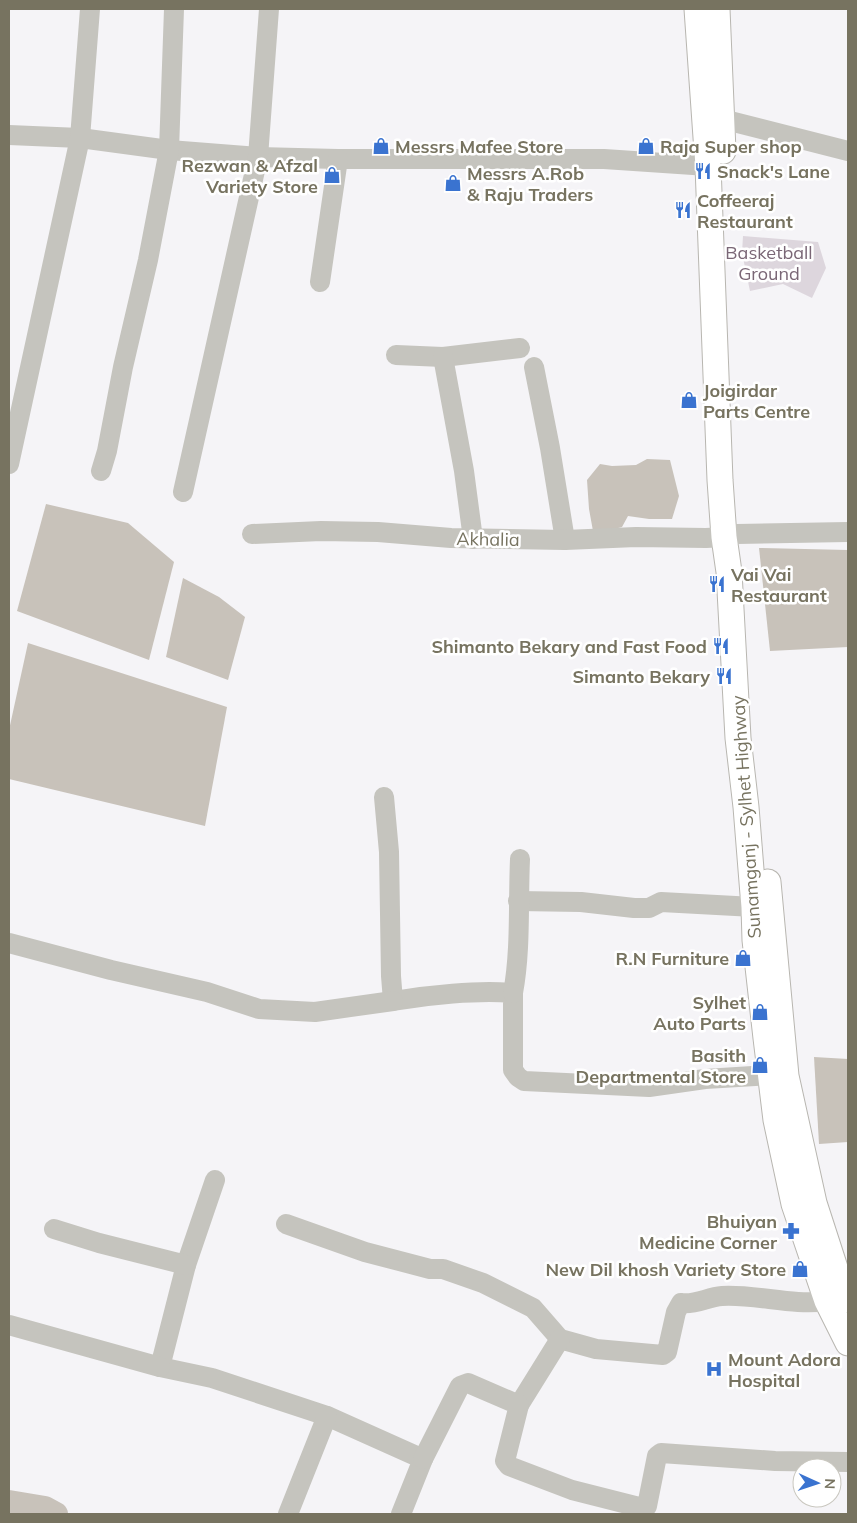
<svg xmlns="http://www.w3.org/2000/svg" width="857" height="1523" font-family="Mulish,sans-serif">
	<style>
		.green { fill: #ddd6dd }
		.water { fill: #c8c2ba }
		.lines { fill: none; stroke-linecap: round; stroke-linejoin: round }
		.river { stroke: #c8c2ba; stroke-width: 24 }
		.major-casing { stroke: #b8b6b0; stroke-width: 27 }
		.minor { stroke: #c5c4be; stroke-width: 20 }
		.major { stroke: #fff; stroke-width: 25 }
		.labels { text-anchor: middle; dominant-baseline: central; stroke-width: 5; stroke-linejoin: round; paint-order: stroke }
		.poi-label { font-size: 18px; font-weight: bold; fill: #777360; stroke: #fff; text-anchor: start }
		.park-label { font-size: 18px; fill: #7a6776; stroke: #fff }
		.street-label { font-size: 18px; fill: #777360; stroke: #fff }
	</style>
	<rect width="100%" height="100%" fill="#f5f4f7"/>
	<!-- green -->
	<polygon class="green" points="743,236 818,242 826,268 812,298 783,284 750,291 742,253"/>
	<!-- water -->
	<g class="water">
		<polygon points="647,459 670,460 679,496 672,519 649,519 628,516 622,527 607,531 593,531 589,509 587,480 600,464 612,466 636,465"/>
		<polygon points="46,504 128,523 174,562 149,660 17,611"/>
		<polygon points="759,548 848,550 848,647 770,651"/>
		<polygon points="183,578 219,597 245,617 228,680 166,657"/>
		<polygon points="28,643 227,707 205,826 9,779 9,730"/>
		<polygon points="814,1057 848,1059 848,1142 819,1144"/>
	</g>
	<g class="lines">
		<!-- river -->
		<polyline class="river" points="9,1502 45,1508 56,1514"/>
		<!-- major casing -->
		<g class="major-casing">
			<g id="major">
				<polyline points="697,9 708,166 720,480 724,537 729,572 738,738 746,807 754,907 755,940 766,1038 776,1120 794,1204 827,1301 848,1343"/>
				<polyline points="717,9 723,151"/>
				<polyline points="768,882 786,1076 814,1203 836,1271 848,1300"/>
			</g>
		</g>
		<!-- minor -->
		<g class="minor">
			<polyline points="722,119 848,151"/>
			<polyline points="9,135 80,138 169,150 258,157 338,159 604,159 708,166"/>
			<polyline points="320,282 338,159"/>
			<polyline points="396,355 443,357 520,348"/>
			<polyline points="443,357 464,471 473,539"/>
			<polyline points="534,367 550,448 565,540"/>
			<polyline points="9,464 80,138 90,9"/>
			<polyline points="101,471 107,451 123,367 148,260 169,150 174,9"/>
			<polyline points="183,492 258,157 269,9"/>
			<polyline points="252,534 321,531 378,532 451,538 565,540 636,537 706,538 724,537"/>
			<polyline points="737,534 848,532"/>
			<path d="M384 797 389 852 391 976 393 1001C428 995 477 990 513 993V1070L518 1077 524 1081 649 1087 705 1079 770 1075"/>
			<polyline points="518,901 581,902 634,908 649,908 661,902 754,907"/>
			<polyline points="9,943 111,970 207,992 259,1009 315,1012 393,1001"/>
			<path d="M513 993C521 950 518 903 520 859"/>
			<polyline points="215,1180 186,1265 160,1367 212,1378 327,1416 423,1459 401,1514"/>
			<path d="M286 1224 365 1252 430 1269H443L483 1283 533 1308 560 1339 596 1349 663 1355 667 1352 676 1312 681 1303C697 1305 707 1297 722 1296 757 1294 792 1306 827 1301"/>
			<polyline points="54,1229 99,1243 186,1265"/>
			<polyline points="9,1325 160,1367"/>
			<polyline points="519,1405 560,1339"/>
			<polyline points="423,1459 460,1386 468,1383 519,1405 505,1461 509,1466 572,1490 643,1508 647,1506 657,1456 661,1453 775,1461 848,1462"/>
			<polyline points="288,1514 327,1416"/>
		</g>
		<!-- major -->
		<use href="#major" class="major"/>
	</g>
	<!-- icons -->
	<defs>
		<g id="shop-bare" transform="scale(1.35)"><path d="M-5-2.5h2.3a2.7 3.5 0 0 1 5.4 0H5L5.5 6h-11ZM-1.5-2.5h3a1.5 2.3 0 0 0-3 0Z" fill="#3a73d0" stroke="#fff" stroke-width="2.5" paint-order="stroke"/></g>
		<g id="restaurant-bare" transform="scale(1.35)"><path d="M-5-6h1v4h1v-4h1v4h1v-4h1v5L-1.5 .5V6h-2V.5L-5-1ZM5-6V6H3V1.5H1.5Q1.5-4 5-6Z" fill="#3a73d0" stroke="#fff" stroke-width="2.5" paint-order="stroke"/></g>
		<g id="pharmacy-bare" transform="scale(1.35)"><path d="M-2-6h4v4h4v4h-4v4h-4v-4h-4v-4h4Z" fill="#3a73d0" stroke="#fff" stroke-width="2.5" paint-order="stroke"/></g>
		<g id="hospital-bare" transform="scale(1.35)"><path d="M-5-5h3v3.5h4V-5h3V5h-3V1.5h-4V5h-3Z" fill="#3a73d0" stroke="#fff" stroke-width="2.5" paint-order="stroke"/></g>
	</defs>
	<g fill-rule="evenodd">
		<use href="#shop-bare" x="381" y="146"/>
		<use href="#shop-bare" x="646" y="146"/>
		<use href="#restaurant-bare" x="703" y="171"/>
		<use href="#shop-bare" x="332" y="175"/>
		<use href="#shop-bare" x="453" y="183"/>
		<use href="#restaurant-bare" x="683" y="210"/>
		<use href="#shop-bare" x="689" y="400"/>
		<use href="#restaurant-bare" x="717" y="584"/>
		<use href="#restaurant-bare" x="721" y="646"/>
		<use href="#restaurant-bare" x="724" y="676"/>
		<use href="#shop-bare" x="743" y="958"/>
		<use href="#shop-bare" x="760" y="1012"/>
		<use href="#shop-bare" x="760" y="1065"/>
		<use href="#pharmacy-bare" x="791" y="1231"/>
		<use href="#shop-bare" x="800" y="1269"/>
		<use href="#hospital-bare" x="714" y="1369"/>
	</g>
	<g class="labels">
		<!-- poi labels -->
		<g class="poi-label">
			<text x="395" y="146">Messrs Mafee Store</text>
			<text x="660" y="146">Raja Super shop</text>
			<text x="318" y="165" text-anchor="end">Rezwan &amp; Afzal<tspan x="318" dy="21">Variety Store</tspan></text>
			<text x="717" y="171">Snack's Lane</text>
			<text x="467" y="173">Messrs A.Rob<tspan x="467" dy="21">&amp; Raju Traders</tspan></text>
			<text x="697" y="200">Coffeeraj<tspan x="697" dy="21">Restaurant</tspan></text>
			<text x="703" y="390">Joigirdar<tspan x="703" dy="21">Parts Centre</tspan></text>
			<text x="731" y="574">Vai Vai<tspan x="731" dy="21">Restaurant</tspan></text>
			<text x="707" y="646" text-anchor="end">Shimanto Bekary and Fast Food</text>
			<text x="710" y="676" text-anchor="end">Simanto Bekary</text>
			<text x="729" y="958" text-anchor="end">R.N Furniture</text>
			<text x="746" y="1002" text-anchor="end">Sylhet<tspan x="746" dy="21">Auto Parts</tspan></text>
			<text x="746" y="1055" text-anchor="end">Basith<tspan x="746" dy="21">Departmental Store</tspan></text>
			<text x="777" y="1221" text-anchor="end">Bhuiyan<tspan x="777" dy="21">Medicine Corner</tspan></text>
			<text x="786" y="1269" text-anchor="end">New Dil khosh Variety Store</text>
			<text x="728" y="1359">Mount Adora<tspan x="728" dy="21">Hospital</tspan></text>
		</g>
		<!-- park labels -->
		<g class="park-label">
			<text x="769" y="252">Basketball<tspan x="769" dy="21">Ground</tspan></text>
		</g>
		<!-- street labels -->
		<g class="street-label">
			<text transform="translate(488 539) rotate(1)">Akhalia</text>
			<text transform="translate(746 817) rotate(-94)">Sunamganj - Sylhet Highway</text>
		</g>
	</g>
	<!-- border -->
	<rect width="857" height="1523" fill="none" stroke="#777360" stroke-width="20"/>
	<!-- north arrow -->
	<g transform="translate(817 1483) rotate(93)"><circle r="24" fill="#ffffff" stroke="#c9c7bf"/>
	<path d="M0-4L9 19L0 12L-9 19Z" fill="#3a73d0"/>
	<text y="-8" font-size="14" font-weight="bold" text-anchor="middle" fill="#777360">N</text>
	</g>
</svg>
